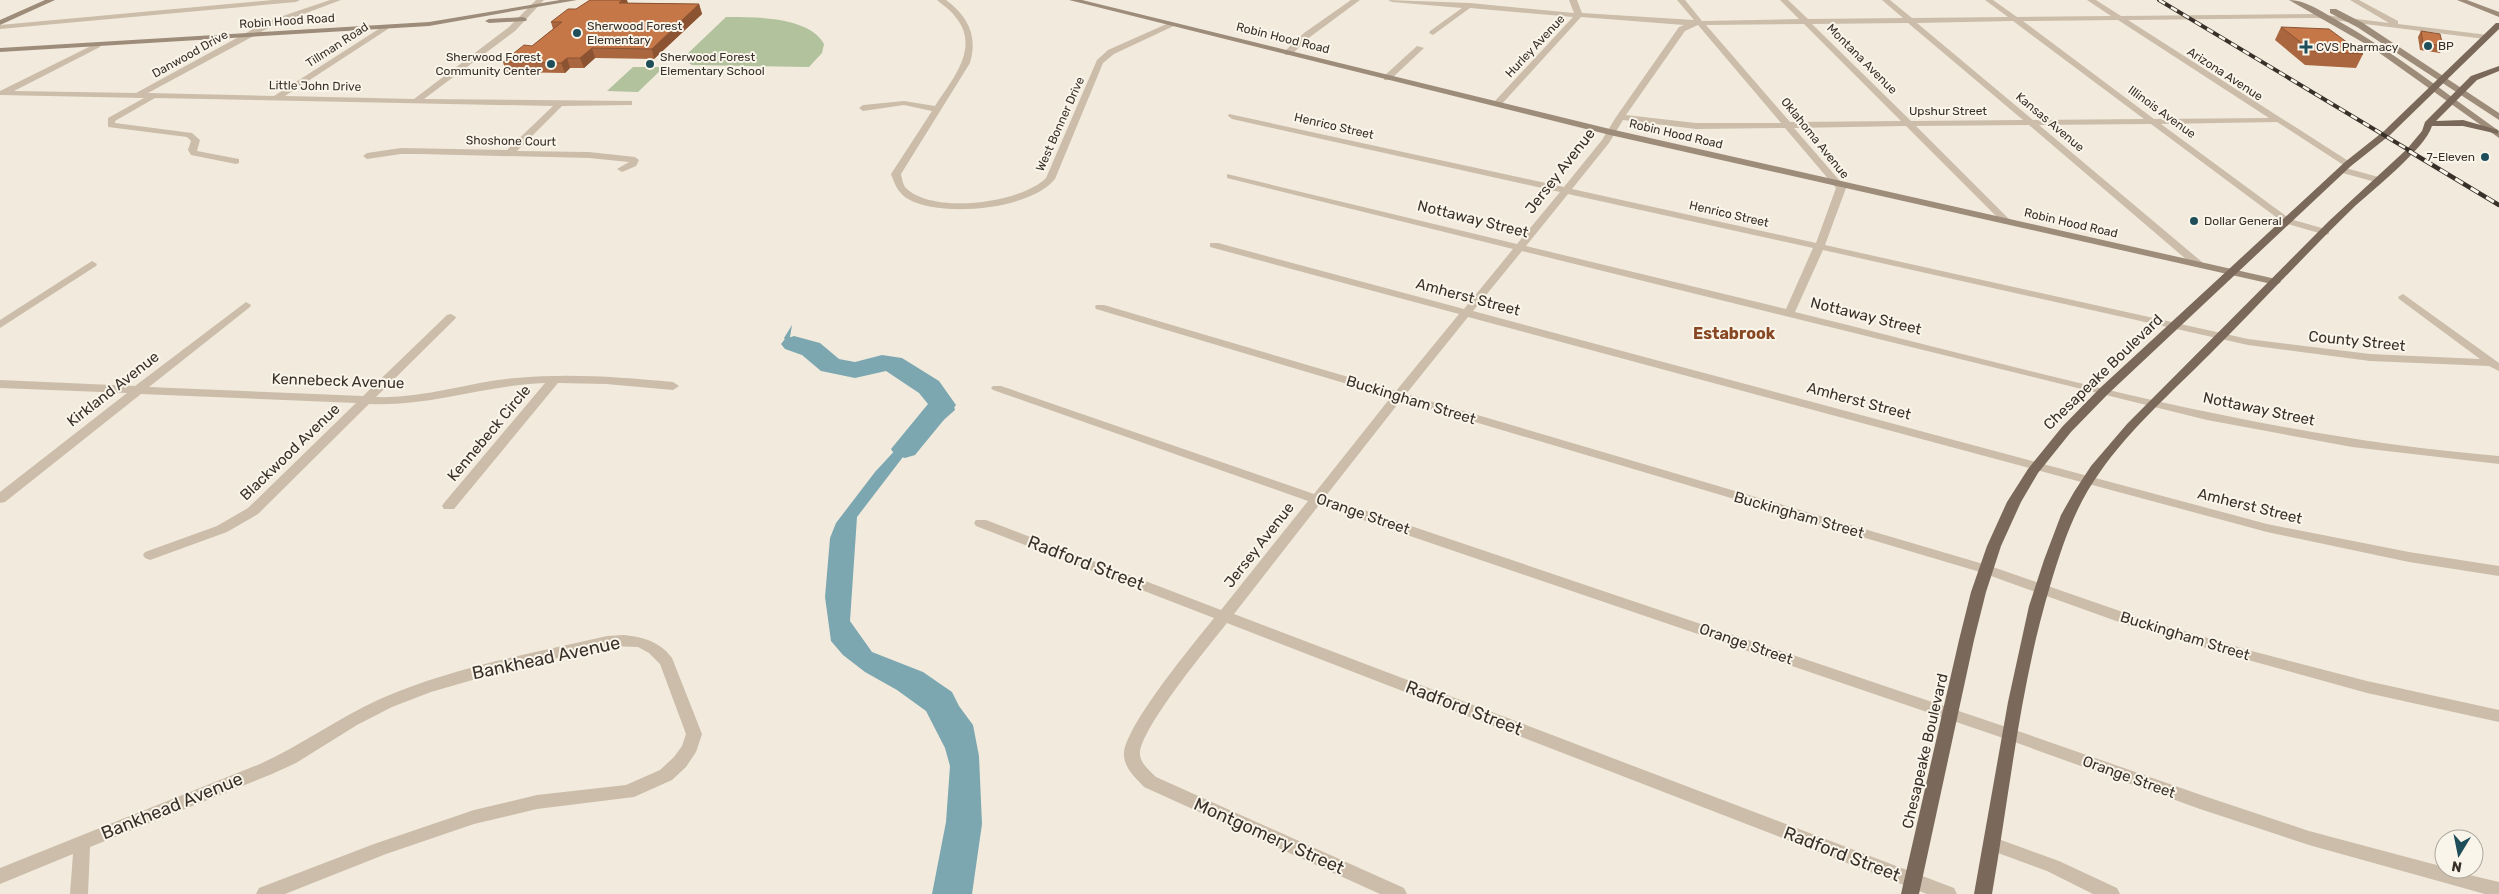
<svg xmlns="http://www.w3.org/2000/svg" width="2499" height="894" font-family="Rubik,sans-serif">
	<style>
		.green { fill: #b1c29d }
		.water { fill: #7ca7b0 }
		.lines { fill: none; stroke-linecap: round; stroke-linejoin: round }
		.river { fill: #7ca7b0; fill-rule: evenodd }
		.street { fill: #cbbda9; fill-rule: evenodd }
		.secondary { fill: #9e8c7a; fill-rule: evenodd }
		.primary { fill: #7a695a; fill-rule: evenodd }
		.rail-far1-casing { stroke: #383029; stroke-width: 4 }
		.rail-casing { stroke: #383029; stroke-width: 4.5 }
		.rail-far1 { stroke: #faf5ea; stroke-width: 2.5; stroke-dasharray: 7; stroke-linecap: butt }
		.rail { stroke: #faf5ea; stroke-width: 3; stroke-dasharray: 9; stroke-linecap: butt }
		.wall { fill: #aa663e }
		.shaded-wall { fill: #8b5332 }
		.building { fill: #c67748; stroke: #8b5332 }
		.poi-dot { fill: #1e4e5a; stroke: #faf5ea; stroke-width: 2 }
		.labels { text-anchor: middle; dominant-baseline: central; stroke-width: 4; stroke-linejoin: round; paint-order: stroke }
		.far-street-label { font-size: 12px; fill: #383029; stroke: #faf5ea }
		.far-poi-label { font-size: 12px; fill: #383029; stroke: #faf5ea; text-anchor: start }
		.street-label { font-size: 15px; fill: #383029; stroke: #faf5ea }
		.neighbourhood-label { font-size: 16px; font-weight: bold; fill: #874722; stroke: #faf5ea }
		.near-street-label { font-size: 18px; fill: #383029; stroke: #faf5ea }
	</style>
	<rect width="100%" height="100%" fill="#f2ebdd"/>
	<!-- green -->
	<g class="green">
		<path d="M726 17C754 17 809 16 824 44L822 53 809 67 692 65 682 59Z"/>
		<polygon points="633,67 664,67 638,92 607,91"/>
	</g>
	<!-- water -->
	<path class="water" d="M792 325 790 337 792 340C807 349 823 361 840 365 854 368 868 356 882 359 900 361 954 391 955 410L906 453 857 517 850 621 872 652 923 672 952 692 959 706 973 725 979 756 982 824 972 894H932L946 822 950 766 945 748 926 711 897 690 865 672 843 655 831 641 825 597 830 538 836 523 875 472 899 446 936 415 940 395 883 364 885 362C871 359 861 368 847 371 827 375 803 353 787 343L784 338Z"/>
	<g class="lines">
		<!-- river -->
		<polygon class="river" points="794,336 820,343 839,359 855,362 882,355 902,358 939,381 956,405 915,455 905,458 895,455 891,449 928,404 919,393 886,371 855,378 821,371 802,355 785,349 781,344 785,339"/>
		<!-- street -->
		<g class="street">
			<polygon points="273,0 300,0 296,2 0,29 0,25"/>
			<polygon points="330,0 341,0 274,25 148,93 274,96 385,25 388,25 388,29 285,96 414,99 509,27 536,0 544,0 515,31 424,99 632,101 632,105 629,105 562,106 517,151 589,152 635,157 639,160 636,166 622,172 617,169 629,162 589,158 420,154 401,154 367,159 363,156 367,153 401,148 507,150 553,106 155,98 115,121 115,123 192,133 200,140 197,151 239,159 239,163 236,164 191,155 188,150 191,141 187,137 108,127 108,118 144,98 0,95 0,91 97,43 101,45 100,47 14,91 136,93 268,21"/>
			<path d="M937 0H946C968 16 978 36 970 63L901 174C902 179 903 185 906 188 933 215 1021 203 1046 178L1097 60 1108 50 1171 22 1178 24 1114 54 1103 63 1055 179C1030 210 941 218 908 199 898 193 895 185 891 174L932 111 904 105 863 111 859 108 863 105 904 101 935 106C951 81 980 49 957 19 952 11 944 6 937 0Z"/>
			<polygon points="1351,0 1360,0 1310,37 1291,55 1285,55 1285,51 1304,33"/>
			<path d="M1388 0 1470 3 1574 13 1569 0H1577L1582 13 1694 20 1677 0H1685L1702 21 1799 19 1780 0H1788L1808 19 1903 18 1882 0H1890L1912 18 2008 17 1985 0H1993L2017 17 2111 16 2087 0H2096L2121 16 2317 14 2389 23 2350 0H2359L2398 21V24L2488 35V39H2485L2317 18 2128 20 2353 164 2345 166 2277 122 2161 124 2290 219 2329 230V234L2326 235 2284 223 2151 124 2039 125 2202 262 2203 264 2198 267 2194 266 2029 125 1916 126 2011 221 2006 224 2003 223 1906 126 1794 128 1846 188 1825 245 2248 339 2370 354 2480 359 2399 299 2398 297 2403 294 2499 363V371L2489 366 2370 361 2248 345 1823 250 1795 312C2028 369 2260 437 2499 456V464L2352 447 2207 420 1522 251 1473 311 2267 524 2409 552 2499 566V576L2409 562 2267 532 1468 317 1406 394 1990 566 2140 618 2248 650 2367 681 2499 710V722L2367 693 2248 660 2130 626 1980 572 1401 400 1325 497 2018 731 2204 796 2309 831 2444 867V869L2499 882V894H2485L2309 845 2200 809 2006 739 1319 505 1234 614 1954 888 1957 894H1927L1227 623C1209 646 1138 731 1140 755 1141 764 1150 771 1156 777L1404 888 1407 894H1380L1144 787C1136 778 1124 768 1124 755 1123 728 1195 642 1214 618L976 526 974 523 976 520H986L1221 610 1308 501 993 390 991 388 993 386H1001L1314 494 1391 397 1096 309 1095 307 1096 305H1104L1396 391 1459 314 1210 247V243H1218L1464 309 1513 249 1227 178V174L1517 244 1560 192 1232 119 1228 116 1229 114 1564 187 1602 140 1616 117 1679 27 1684 25 1581 17 1500 106H1494V102L1573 17 1470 8 1433 35 1429 33 1430 31 1462 8 1392 2ZM2118 20 2269 118 2154 119 2023 21ZM2013 21 2144 119 2033 120 1917 23ZM1908 23 2023 120 1911 121 1812 24ZM1804 24 1901 121 1790 122 1706 25ZM1698 25 1781 123H1696L1626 115 1685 31ZM1623 120 1696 129 1785 128 1836 188 1816 243 1572 189 1609 143ZM1568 194 1813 248 1786 309 1526 246Z"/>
			<polygon points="1417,46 1424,48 1390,80 1384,80 1384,76"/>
			<polygon points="2342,167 2382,178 2384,180 2379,183 2339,172 2337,170"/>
			<polygon points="92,261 97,264 96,266 0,328 0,320"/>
			<path d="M246 302 251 305 250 307 149 387 363 396 447 315 451 314 456 317 455 319 376 397C423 399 469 382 516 378 568 373 621 377 673 382L679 386 673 390 606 384 558 383 454 509H444L442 506 444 503 545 383C486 385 429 407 369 404L258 514 227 532 150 560 145 558 143 555 145 552 217 526 248 508 356 403 141 394 5 502 0 503V492L127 393 0 388V380L135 386Z"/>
			<path d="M624 635C644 637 660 642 672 658L702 734 696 752 686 767 672 780 634 797 537 809 474 824 386 854 285 894H256L259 888 374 844 474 810 537 795 626 785 660 770 674 757 682 746 686 734 660 664 649 653 638 647 607 646 500 672 431 692 392 707 357 725 296 763 272 774 90 847 88 894H70L73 854 0 884V868L260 764C302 745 338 718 380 699 451 668 532 653 607 636Z"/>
			<polygon points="1993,837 2059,861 2117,888 2120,894 2093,894 2047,871 1987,849 1984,844 1987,839"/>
		</g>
		<!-- secondary -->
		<g class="secondary">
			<polygon points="45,0 55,0 0,25 0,20"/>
			<polygon points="560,0 577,0 429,26 0,52 0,48 429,22"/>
			<polygon points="1069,0 1082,0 1610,129 2276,279 2281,282 2276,285 1610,135"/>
			<path d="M2289 0C2305 0 2321 11 2335 19 2393 51 2445 93 2499 131V138L2371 47Z"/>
			<polygon points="2457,0 2467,0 2499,12 2499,17"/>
			<polygon points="2330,9 2336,9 2363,23 2499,113 2499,120 2357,27 2330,13"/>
			<polygon points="523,17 527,19 526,21 489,23 485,21 489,19"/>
		</g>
		<!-- primary -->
		<g class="primary">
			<polygon points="2496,23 2499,23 2499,29 2390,135 2351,166 2108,394 2071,432 2038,473 2021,502 2001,546 1986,592 1974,640 1919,894 1901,894 1959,640 1971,592 1987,546 2007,502 2028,469 2062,427 2100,388 2345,162 2384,131"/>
			<path d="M2499 66V71L2477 80 2436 121 2463 120 2498 130V134L2463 126H2432C2425 149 2371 191 2352 209 2304 256 2258 306 2210 354 2172 392 2131 428 2100 472 2075 506 2062 546 2050 586 2020 686 2010 791 1992 894H1974L2008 702 2029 606 2044 560 2061 515 2074 492 2091 466 2127 424 2329 221 2407 149 2422 131 2425 122 2471 76Z"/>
		</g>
		<!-- rail-far1 casing -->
		<g class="rail-far1-casing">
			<polyline id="rail-far1" points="2159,0 2412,152"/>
		</g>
		<!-- rail casing -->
		<g class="rail-casing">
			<polyline id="rail" points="2409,151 2499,205"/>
		</g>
		<!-- rail-far1 -->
		<use href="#rail-far1" class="rail-far1"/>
		<!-- rail -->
		<use href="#rail" class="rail"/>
	</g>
	<!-- wall -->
	<g class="wall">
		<polygon points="628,3 699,4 702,14 654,59 595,58 584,68 570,68 565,73 506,72 503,62 532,46 553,29 551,22"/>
		<polygon points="2281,27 2363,54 2356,68 2305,65 2275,40"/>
		<polygon points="2421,31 2443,46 2440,53 2420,50 2418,37"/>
	</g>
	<!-- shaded-wall -->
	<g class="shaded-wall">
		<polygon points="622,0 627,0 629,6 619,3"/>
		<polygon points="699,4 702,14 654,59 652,49"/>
		<polygon points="592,48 595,58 584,68 580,58"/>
		<polygon points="567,58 570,68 565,73 561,63"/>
	</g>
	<!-- building -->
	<g class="building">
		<polygon points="590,0 622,0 619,3 699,4 652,49 592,48 580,58 567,58 561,63 503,62 524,45 532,46 562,22 551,22 568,9 576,9"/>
		<polygon points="2281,27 2329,29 2363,54 2312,51"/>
		<polygon points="2421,31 2440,34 2443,46 2423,43"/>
	</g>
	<!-- markers -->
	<g class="poi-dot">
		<circle cx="577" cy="33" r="5"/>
		<circle cx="2428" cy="46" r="5"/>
		<path d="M2303.5 39.5h5v5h5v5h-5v5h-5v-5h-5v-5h5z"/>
		<circle cx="551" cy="64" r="5"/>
		<circle cx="650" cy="64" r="5"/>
		<circle cx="2485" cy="157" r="5"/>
		<circle cx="2194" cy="221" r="5"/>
	</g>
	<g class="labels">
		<!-- far-street labels -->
		<g class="far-street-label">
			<text transform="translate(287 21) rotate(-4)">Robin Hood Road</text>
			<text transform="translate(1283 38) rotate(14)">Robin Hood Road</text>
			<text transform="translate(337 45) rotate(-33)">Tillman Road</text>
			<text transform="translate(1535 46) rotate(-47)">Hurley Avenue</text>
			<text transform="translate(190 54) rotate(-29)">Danwood Drive</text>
			<text transform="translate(1862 59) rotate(45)">Montana Avenue</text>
			<text transform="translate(2225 74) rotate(33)">Arizona Avenue</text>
			<text transform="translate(315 86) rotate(1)">Little John Drive</text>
			<text x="1948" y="111">Upshur Street</text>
			<text transform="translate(2162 112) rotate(36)">Illinois Avenue</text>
			<text transform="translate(2050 122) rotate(40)">Kansas Avenue</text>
			<text transform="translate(1060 124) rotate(-66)">West Bonner Drive</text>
			<text transform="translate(1334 126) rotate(13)">Henrico Street</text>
			<text transform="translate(1676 134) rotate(13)">Robin Hood Road</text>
			<text transform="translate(1815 138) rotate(51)">Oklahoma Avenue</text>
			<text transform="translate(511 141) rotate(1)">Shoshone Court</text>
			<text transform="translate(1729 214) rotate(13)">Henrico Street</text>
			<text transform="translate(2071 223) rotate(13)">Robin Hood Road</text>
		</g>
		<!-- far-poi labels -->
		<g class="far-poi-label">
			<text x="587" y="26">Sherwood Forest<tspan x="587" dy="14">Elementary</tspan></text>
			<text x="2438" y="46">BP</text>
			<text x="2316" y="47">CVS Pharmacy</text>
			<text x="541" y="57" text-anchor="end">Sherwood Forest<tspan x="541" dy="14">Community Center</tspan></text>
			<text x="660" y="57">Sherwood Forest<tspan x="660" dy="14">Elementary School</tspan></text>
			<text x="2475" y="157" text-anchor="end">7-Eleven</text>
			<text x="2204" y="221">Dollar General</text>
		</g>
		<!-- street labels -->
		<g class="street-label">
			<text transform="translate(1560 171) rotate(-52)">Jersey Avenue</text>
			<text transform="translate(1473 219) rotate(14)">Nottaway Street</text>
			<text transform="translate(1468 297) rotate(15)">Amherst Street</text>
			<text transform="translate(1866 316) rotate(14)">Nottaway Street</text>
			<text transform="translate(2357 341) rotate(6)">County Street</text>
			<text transform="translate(2103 372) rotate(-44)">Chesapeake Boulevard</text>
			<text transform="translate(338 381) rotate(2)">Kennebeck Avenue</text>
			<text transform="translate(113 389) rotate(-38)">Kirkland Avenue</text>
			<text transform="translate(1411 400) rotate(17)">Buckingham Street</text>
			<text transform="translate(1859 401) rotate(15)">Amherst Street</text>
			<text transform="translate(2259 409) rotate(12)">Nottaway Street</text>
			<text transform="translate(489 433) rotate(-50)">Kennebeck Circle</text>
			<text transform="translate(290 452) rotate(-44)">Blackwood Avenue</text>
			<text transform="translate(2250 506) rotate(14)">Amherst Street</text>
			<text transform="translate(1363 514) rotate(19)">Orange Street</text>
			<text transform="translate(1799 515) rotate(16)">Buckingham Street</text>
			<text transform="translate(1259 545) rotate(-52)">Jersey Avenue</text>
			<text transform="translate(2185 636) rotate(17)">Buckingham Street</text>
			<text transform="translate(1746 644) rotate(19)">Orange Street</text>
			<text transform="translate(1925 751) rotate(-77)">Chesapeake Boulevard</text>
			<text transform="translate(2129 777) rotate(20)">Orange Street</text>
		</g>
		<!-- neighbourhood labels -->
		<g class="neighbourhood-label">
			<text x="1734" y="333">Estabrook</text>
		</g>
		<!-- near-street labels -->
		<g class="near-street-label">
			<text transform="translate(1086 563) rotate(21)">Radford Street</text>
			<text transform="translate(546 658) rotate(-12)">Bankhead Avenue</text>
			<text transform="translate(1464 708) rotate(21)">Radford Street</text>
			<text transform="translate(172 806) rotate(-22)">Bankhead Avenue</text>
			<text transform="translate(1269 836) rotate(24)">Montgomery Street</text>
			<text transform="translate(1842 854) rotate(21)">Radford Street</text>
		</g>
	</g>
	<!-- north arrow -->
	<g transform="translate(2459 854) rotate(190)"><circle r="24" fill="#faf5ea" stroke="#aca69d"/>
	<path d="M0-4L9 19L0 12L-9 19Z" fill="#1e4e5a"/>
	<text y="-8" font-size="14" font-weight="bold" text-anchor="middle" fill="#383029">N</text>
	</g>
</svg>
